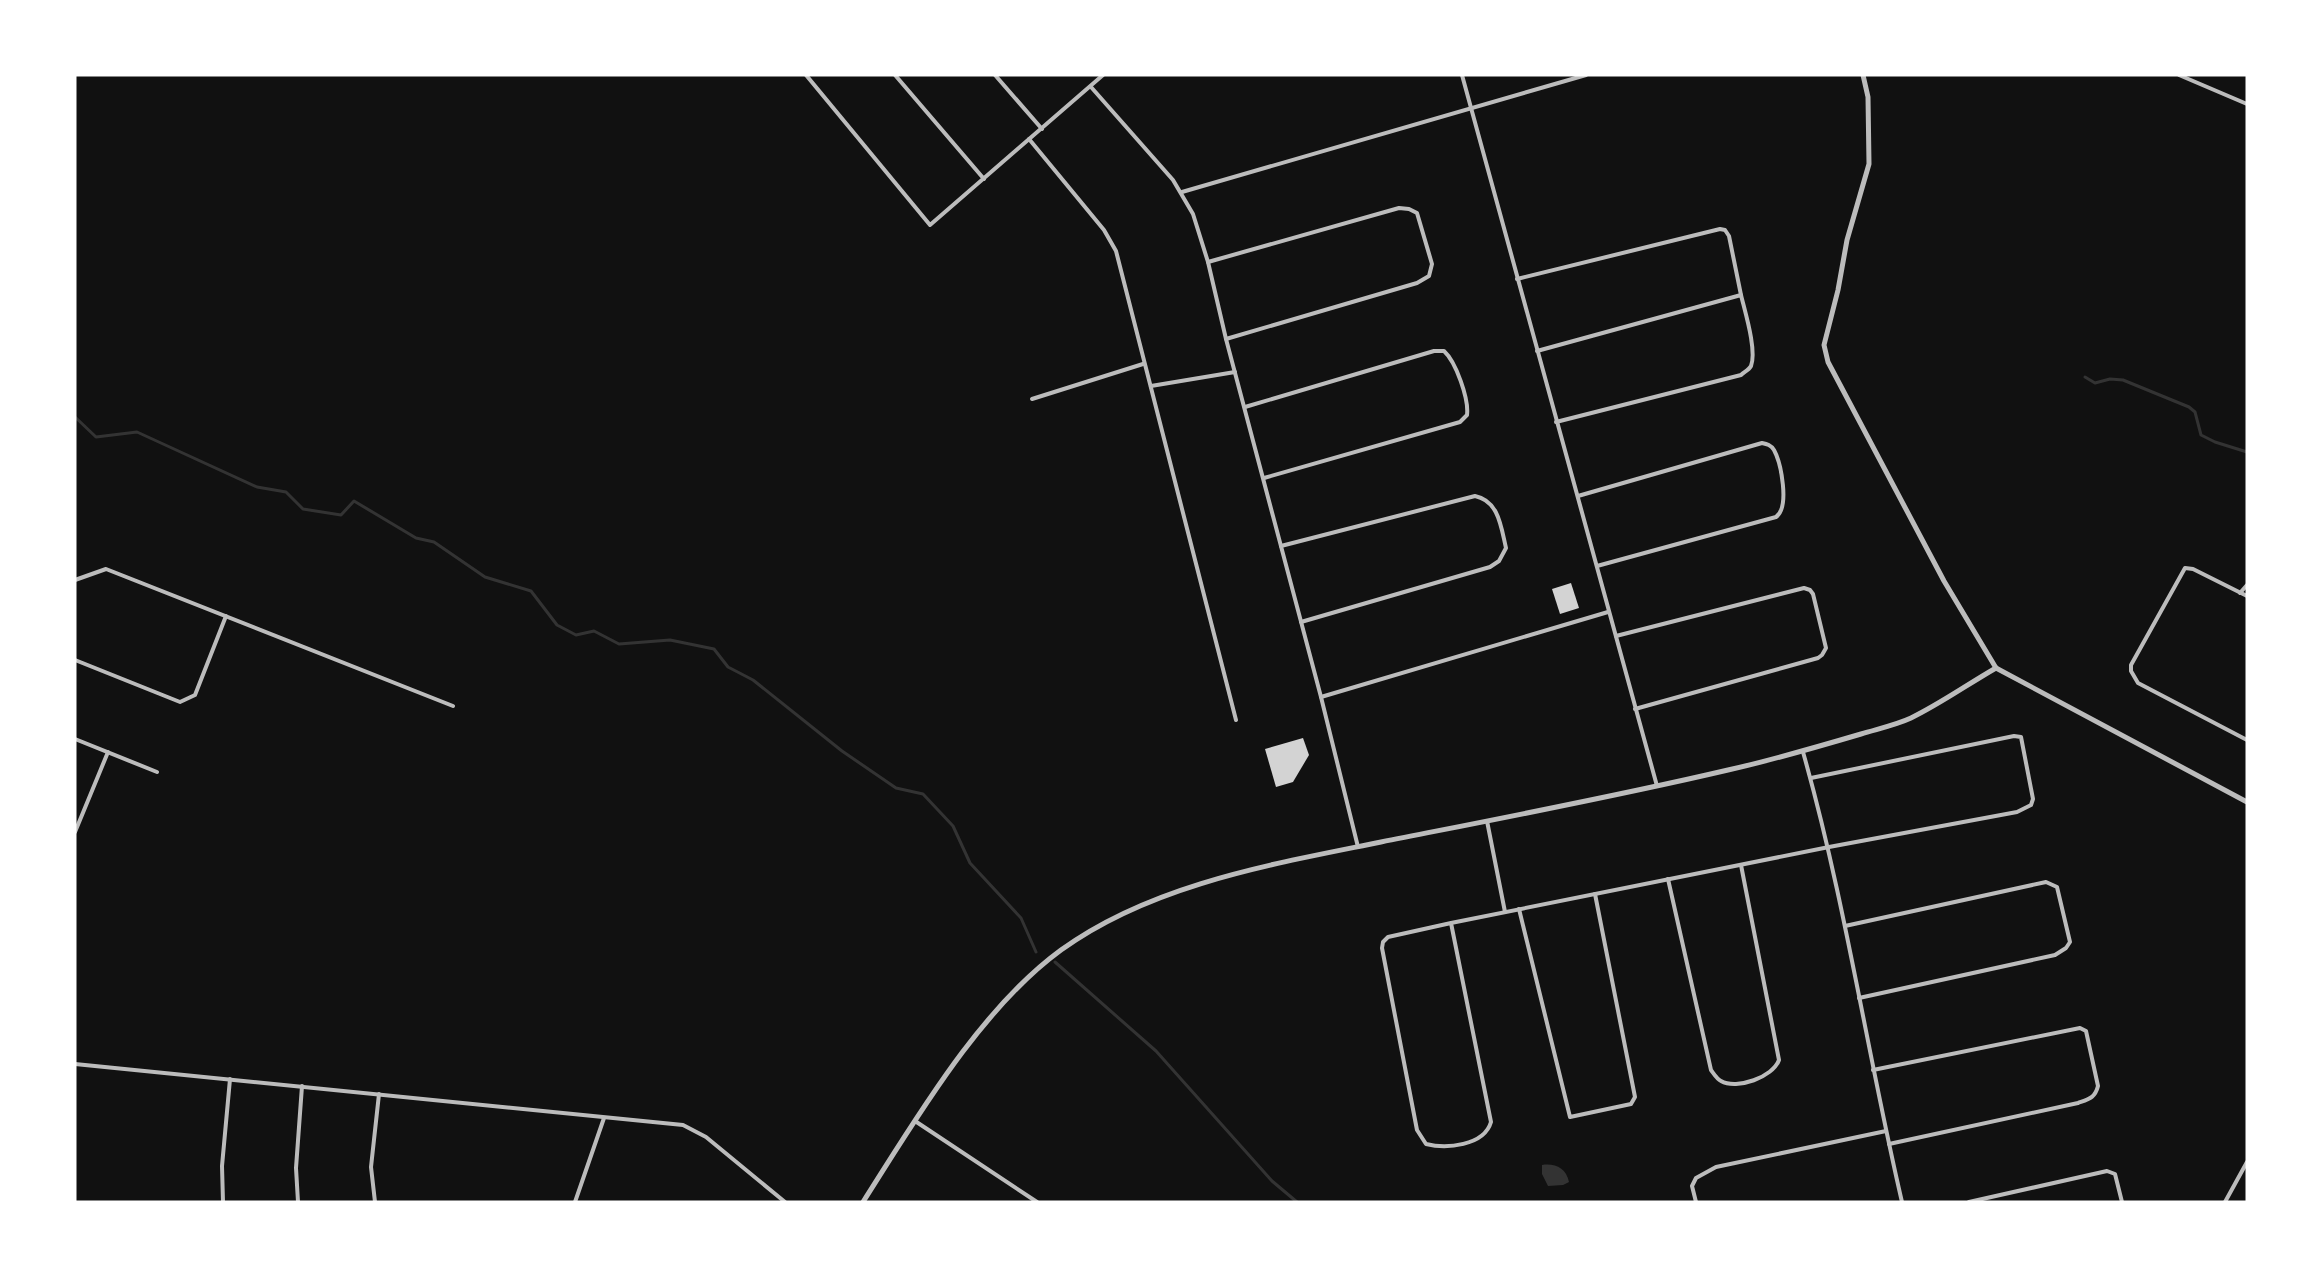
<svg xmlns="http://www.w3.org/2000/svg" width="2322" height="1277" font-family="Signika,sans-serif">
	<style>
		.water { fill: #333 }
		.lines { fill: none; stroke-linecap: round; stroke-linejoin: round }
		.stream { stroke: #333; stroke-width: 3 }
		.building { fill: #d3d3d3 }
		.minor { stroke: #bcbcbc; stroke-width: 4 }
		.tertiary { stroke: #bcbcbc; stroke-width: 5 }
	</style>
	<rect width="100%" height="100%" fill="#111"/>
	<!-- water -->
	<path class="water" d="M1542 1165C1555 1163 1566 1168 1569 1182L1563 1185 1548 1186 1542 1174Z"/>
	<g class="lines">
		<!-- stream -->
		<g class="stream">
			<polyline points="2085,377 2095,383 2110,379 2123,380 2189,407 2195,412 2201,435 2215,442 2247,452"/>
			<polyline points="75,417 96,437 137,432 257,487 286,492 303,509 341,515 354,501 416,538 434,542 485,577 531,591 557,625 576,635 594,631 619,644 670,640 714,649 728,667 753,680 842,751 896,788 923,794 953,826 970,863 1021,918 1036,952"/>
			<polyline points="1055,962 1156,1051 1272,1181 1297,1202"/>
		</g>
	</g>
	<!-- building -->
	<g class="building">
		<polygon points="1571,583 1579,608 1560,614 1552,589"/>
		<polygon points="1303,738 1309,755 1293,782 1276,787 1265,749"/>
	</g>
	<g class="lines">
		<!-- minor -->
		<g class="minor">
			<polyline points="806,75 930,225 1103,75"/>
			<polyline points="895,75 984,179"/>
			<polyline points="995,75 1042,129"/>
			<polyline points="1462,75 1657,786"/>
			<polyline points="2179,75 2247,104"/>
			<polyline points="1091,87 1173,180 1193,214 1208,262 1226,339 1321,697 1358,847"/>
			<polyline points="1029,139 1104,230 1116,251 1236,720"/>
			<polyline points="1182,192 1586,75"/>
			<polyline points="1208,262 1399,208 1409,209 1417,213 1432,264 1429,276 1417,283 1226,339"/>
			<polyline points="1517,279 1720,229 1725,230 1729,236 1741,295"/>
			<path d="M1537 351 1741 295C1745 312 1757 350 1751 366 1749 370 1744 372 1741 375L1556 422"/>
			<polyline points="1151,386 1235,372"/>
			<polyline points="1032,399 1143,364"/>
			<path d="M1245 407 1434 351H1444C1456 362 1469 399 1467 415L1460 422 1264 478"/>
			<path d="M1578 496 1762 443C1767 444 1771 445 1774 450 1781 463 1790 507 1776 517L1597 566"/>
			<path d="M1281 546 1475 496C1499 501 1501 527 1506 548L1499 561 1490 567 1301 622"/>
			<polyline points="75,580 106,569 453,706"/>
			<polyline points="2240,593 2247,585"/>
			<polyline points="2247,596 2193,569 2185,568 2131,665 2131,671 2138,683 2247,740"/>
			<polyline points="1616,636 1804,588 1810,590 1813,594 1826,648 1822,655 1818,658 1635,709"/>
			<polyline points="75,660 180,702 195,695 226,616"/>
			<polyline points="1321,697 1608,612"/>
			<polyline points="75,739 157,772"/>
			<path d="M1803 752C1845 900 1867 1052 1902 1202"/>
			<polyline points="1487,821 1505,912"/>
			<polyline points="75,832 108,752"/>
			<path d="M1668 879 1711 1070C1714 1074 1717 1079 1721 1081 1737 1090 1773 1077 1779 1060L1741 865"/>
			<polyline points="1519,909 1570,1117 1631,1104 1635,1097 1595,894"/>
			<path d="M1451 923 1491 1122C1484 1146 1446 1149 1426 1144L1417 1130 1382 948 1383 942 1388 937 1451 923 1829 847 2017 812 2031 805 2033 799 2021 737 2014 736 1811 778"/>
			<polyline points="1845,926 2046,882 2057,887 2070,942 2066,948 2055,955 1859,998"/>
			<polyline points="75,1064 683,1125 706,1137 785,1202"/>
			<path d="M1873 1070 2080 1028 2086 1031 2098 1086C2095 1098 2089 1099 2078 1103L1889 1144"/>
			<polyline points="915,1121 1037,1202"/>
			<polyline points="223,1202 222,1166 230,1079"/>
			<polyline points="298,1202 296,1168 302,1086"/>
			<polyline points="375,1202 371,1167 379,1094"/>
			<polyline points="575,1202 604,1118"/>
			<polyline points="1696,1202 1692,1186 1696,1178 1716,1167 1886,1131"/>
			<polyline points="1969,1202 2107,1171 2115,1174 2122,1202"/>
			<polyline points="2225,1202 2247,1162"/>
		</g>
		<!-- tertiary -->
		<g class="tertiary">
			<polyline points="1863,75 1868,97 1869,164 1847,240 1838,290 1824,345 1828,362 1944,581 1996,668"/>
			<polyline points="1996,668 2247,802"/>
			<path d="M863 1202C916 1119 980 1009 1061 950 1152 884 1273 864 1381 842 1497 819 1613 797 1728 770 1773 760 1817 747 1861 734 1877 729 1896 725 1911 718 1940 704 1968 684 1996 668"/>
		</g>
	</g>
	<!-- border -->
	<rect width="2322" height="1277" fill="none" stroke="#ffffff" stroke-width="153"/>
</svg>
